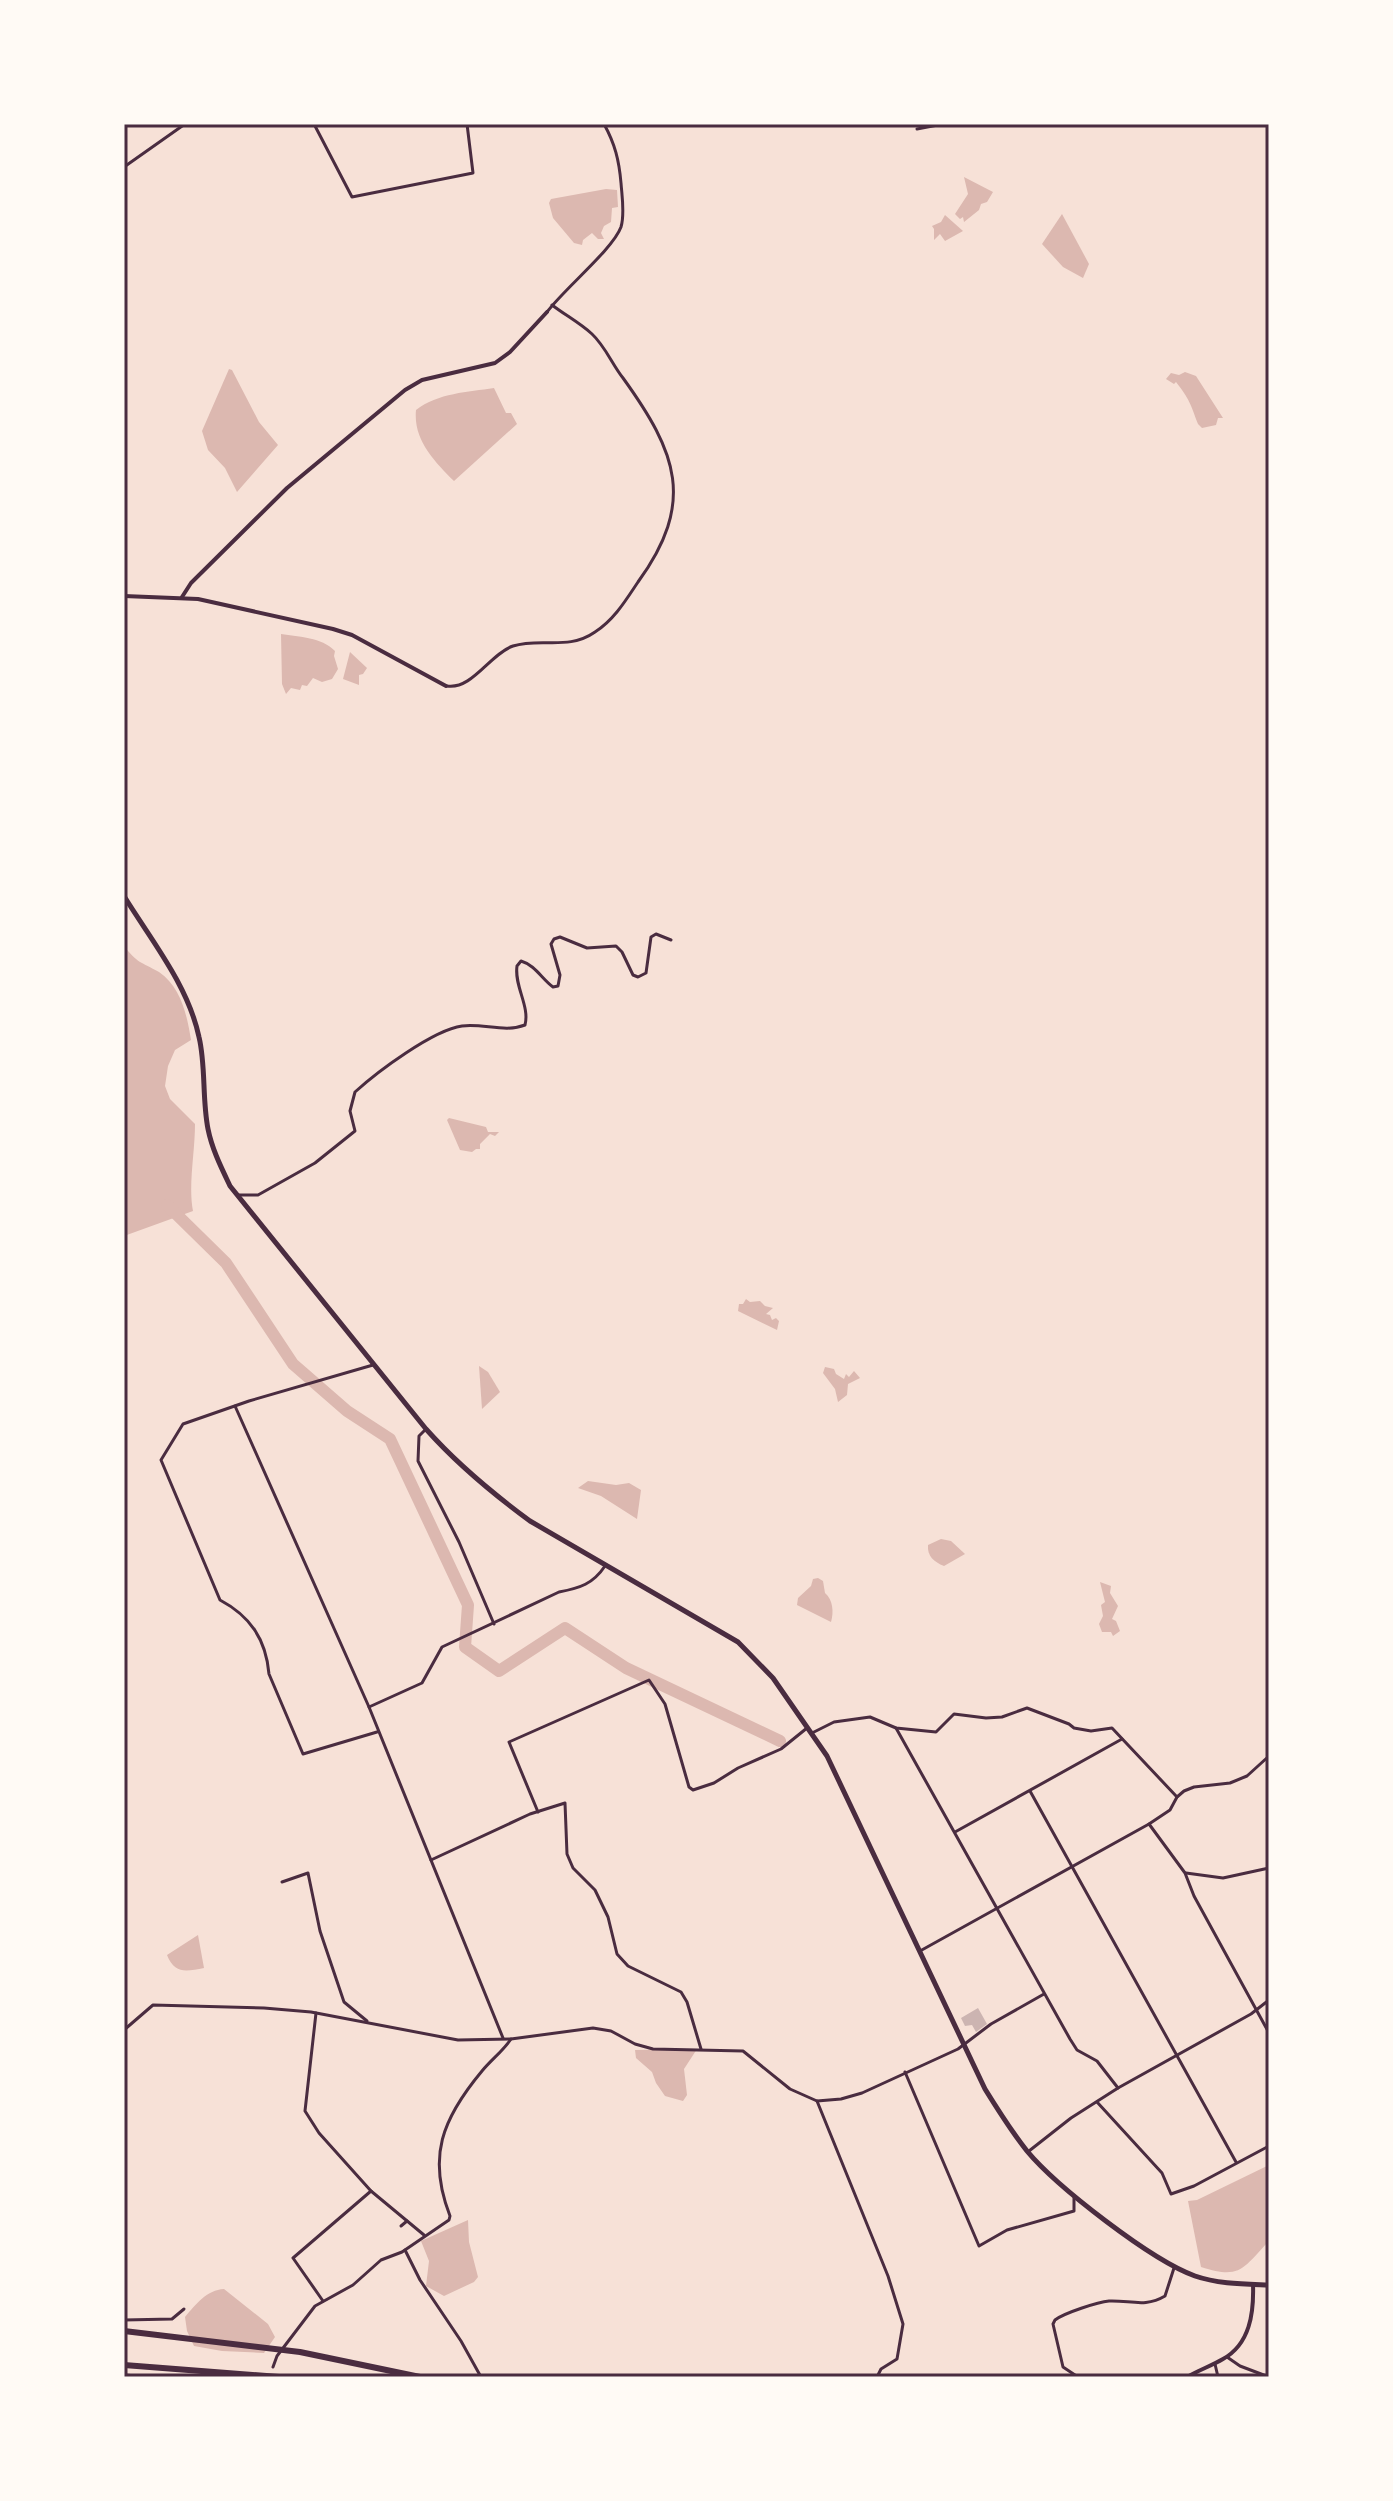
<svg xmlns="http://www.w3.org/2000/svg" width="1393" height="2501" font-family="'Work Sans',sans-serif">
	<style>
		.water { fill: #dcb8b0 }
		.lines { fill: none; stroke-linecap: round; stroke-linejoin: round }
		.river { stroke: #dcb8b0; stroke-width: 12 }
		.building { fill: #ccb4b1 }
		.minor { stroke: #4a2c40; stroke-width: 3 }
		.tertiary { stroke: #4a2c40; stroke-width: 4 }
		.secondary { stroke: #4a2c40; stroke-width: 5 }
		.motorway { stroke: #4a2c40; stroke-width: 6 }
		.neatline { fill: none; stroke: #4a2c40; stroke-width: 3 }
	</style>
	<rect width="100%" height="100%" fill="#f7e1d7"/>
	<!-- water -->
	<g class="water">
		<polygon points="964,177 993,192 987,202 981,204 979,210 964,222 963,217 960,219 955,214 968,194"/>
		<polygon points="606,189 617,190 618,207 612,208 611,222 604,226 601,233 604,239 598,239 592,233 583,240 582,245 574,243 553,218 549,203 551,199"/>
		<polygon points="1062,214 1089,264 1083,278 1063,267 1042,244"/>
		<polygon points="945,215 963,231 945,241 940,234 934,240 934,229 932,226 941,222"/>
		<polygon points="229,369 232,370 259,422 278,445 237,492 225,468 208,450 202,431"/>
		<path d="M1185 372 1196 376 1223 418H1218L1216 425 1202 428 1198 424C1190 403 1190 400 1176 382L1174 384 1166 379 1171 373 1179 375Z"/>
		<path d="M494 388 506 413H511L517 424 454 481C435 462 413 440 416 410 438 393 468 392 494 388Z"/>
		<path d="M281 634C300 637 321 637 335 651L334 656 338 669 332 679 322 682 313 678 307 686 302 685 300 690 291 688 286 694 282 684Z"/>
		<polygon points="350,652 367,668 363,674 359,675 359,685 343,679"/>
		<path d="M124 946C137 963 141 962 159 972 181 987 187 1015 191 1040L175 1050 168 1066 165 1086 170 1099 195 1124C195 1153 188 1185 193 1211L124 1236Z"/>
		<polygon points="449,1118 486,1127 488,1132 499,1132 495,1136 490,1134 480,1144 480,1149 476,1149 472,1152 460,1150 447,1120"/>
		<polygon points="746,1299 750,1302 760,1301 765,1306 773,1308 766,1314 770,1315 772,1320 776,1318 779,1321 777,1330 738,1311 739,1304 743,1304"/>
		<polygon points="479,1366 488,1372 500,1392 482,1409"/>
		<polygon points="825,1367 834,1369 836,1374 844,1379 846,1374 849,1377 854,1371 860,1378 848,1384 847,1395 838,1402 835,1389 823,1373"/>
		<polygon points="588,1481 616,1485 629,1483 641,1490 637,1519 601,1496 578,1488"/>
		<path d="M941 1539 951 1541 965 1554 944 1566C934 1562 927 1556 928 1545Z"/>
		<path d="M818 1578 823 1581 825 1593C833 1600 834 1612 831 1622L797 1605 798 1598 811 1586 813 1579Z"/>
		<polygon points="1100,1582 1111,1586 1110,1593 1118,1606 1112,1619 1116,1621 1120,1631 1113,1636 1111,1632 1102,1632 1099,1624 1103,1616 1101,1605 1105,1602"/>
		<path d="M198 1935 204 1968C187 1971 175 1975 167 1955Z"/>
		<polygon points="697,2049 684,2069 687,2095 683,2101 665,2096 656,2083 652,2072 636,2058 635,2050"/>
		<path d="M1269 2165V2241C1243 2268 1241 2280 1201 2267L1188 2201 1197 2200Z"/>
		<polygon points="468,2220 469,2242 478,2277 474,2282 444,2296 426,2286 429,2261 421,2241"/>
		<path d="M224 2289 268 2324 275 2337 264 2353 222 2351 194 2346 187 2331 185 2317C196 2304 207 2290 224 2289Z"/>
	</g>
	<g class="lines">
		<!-- river -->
		<polyline class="river" points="167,1205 226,1263 293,1364 347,1411 390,1439 468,1605 465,1647 499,1671 565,1628 626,1668 780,1741"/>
	</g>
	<!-- building -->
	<polygon class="building" points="978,2008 987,2024 976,2032 972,2025 965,2026 961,2018"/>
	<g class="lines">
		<!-- minor -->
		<g class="minor">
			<polyline points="314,124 352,197 473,173 467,124"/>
			<polyline points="955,124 965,124"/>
			<polyline points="917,129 943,124"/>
			<polyline points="124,167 185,124"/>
			<path d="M547 312C564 289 613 249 621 227 625 214 622 197 621 183 619 160 615 144 604 124"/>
			<path d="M447 686C472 690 490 654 513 646 541 637 568 651 595 632 614 620 626 600 638 582 696 502 677 453 623 378 612 364 605 346 592 334 580 323 565 315 552 305"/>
			<path d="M238 1195H258L315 1163 355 1131 350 1111 355 1092C377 1072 433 1030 462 1026 483 1023 505 1033 525 1025 530 1006 514 986 517 966L521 961C535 965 542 979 553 987L558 986 560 975 551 944 554 939 560 937 587 948 616 946 622 952 633 975 638 977 646 973 651 937 656 934 671 940"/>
			<path d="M373 1365 249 1401 183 1424 161 1460 220 1600C250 1616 266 1639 269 1674L303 1754 377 1732"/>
			<polyline points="235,1406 369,1707 503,2038"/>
			<polyline points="426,1429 419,1436 418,1461 459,1542 494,1624"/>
			<path d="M369 1707 422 1683 442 1647 559 1592C580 1588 593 1584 605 1566"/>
			<polyline points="896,1728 1070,2039 1077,2050 1097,2061 1118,2088"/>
			<polyline points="812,1733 834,1722 870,1717 896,1728 936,1732 954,1714 986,1718 1002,1717 1027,1708 1069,1724 1074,1728 1091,1731 1112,1728 1177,1797"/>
			<polyline points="1030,1791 1236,2162"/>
			<polyline points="538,1812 509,1742 649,1680 665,1704 689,1787 693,1790 714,1783 738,1768 781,1749 807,1728"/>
			<polyline points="1149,1824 1185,1873 1194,1896 1269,2033"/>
			<polyline points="955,1832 1122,1739"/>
			<polyline points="431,1860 530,1814 565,1803 567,1854 573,1868 595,1890 608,1917 617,1954 628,1966 681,1992 687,2002 701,2049"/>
			<polyline points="1186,1873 1223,1878 1269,1868"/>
			<polyline points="282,1882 308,1873 320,1931 344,2002 367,2021"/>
			<polyline points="920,1951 1149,1824 1170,1810 1177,1797 1184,1791 1194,1787 1230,1783 1247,1776 1269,1756"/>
			<polyline points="316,2013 305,2111 319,2133 371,2191 424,2235"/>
			<polyline points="124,2030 153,2005 264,2008 311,2012 458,2040 511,2039 593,2028 611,2031 635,2044 653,2049 743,2051 790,2089 817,2101 841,2099 862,2093 958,2049 991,2024 1044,1994"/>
			<polyline points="905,2072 979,2246 1007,2230 1074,2211 1074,2198"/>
			<polyline points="817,2101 888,2276 903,2324 897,2359 881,2369 877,2377"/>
			<polyline points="1097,2102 1162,2173 1171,2194 1194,2186 1269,2146"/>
			<polyline points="1029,2151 1071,2118 1118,2088 1251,2014 1269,2000"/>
			<polyline points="401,2226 407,2221"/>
			<polyline points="405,2250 420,2280 461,2341 481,2377"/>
			<polyline points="323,2301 293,2258 371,2191"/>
			<polyline points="124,2320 172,2319 184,2309"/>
			<polyline points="1227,2357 1240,2366 1269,2377"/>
			<polyline points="1215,2364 1218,2377"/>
			<path d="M273 2367 277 2356 315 2306 353 2285 381 2260 402 2252 449 2220 450 2216C427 2157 442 2119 482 2071 491 2060 503 2051 511 2039"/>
			<polyline points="124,2375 151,2377"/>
			<path d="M1078 2377 1063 2367 1053 2324 1055 2320C1064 2313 1098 2302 1109 2301 1130 2300 1145 2308 1165 2296L1174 2268"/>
		</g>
		<!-- tertiary -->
		<g class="tertiary">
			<polyline points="124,596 198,599 333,629 352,635 446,686"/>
			<polyline points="182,597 191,583 287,488 405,390 422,380 495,363 510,352 547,312"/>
			<path d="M1187 2377C1199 2370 1211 2366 1223 2359 1250 2344 1254 2313 1253 2284"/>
		</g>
		<!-- secondary -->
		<path class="secondary" d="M124 896C151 940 188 985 199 1037 206 1066 202 1099 208 1129 212 1149 221 1167 230 1186L426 1429C457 1464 492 1493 530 1521L738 1642 773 1678 827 1756 985 2089C998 2110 1011 2131 1027 2151 1057 2187 1151 2260 1195 2276 1218 2284 1245 2284 1269 2285"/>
		<!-- motorway -->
		<g class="motorway">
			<polyline points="124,2331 300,2352 420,2377"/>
			<polyline points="124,2365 279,2377"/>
		</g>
	</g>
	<!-- border -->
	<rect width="1393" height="2501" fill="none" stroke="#fffaf5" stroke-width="252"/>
	<rect x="126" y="126" width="1141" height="2249" class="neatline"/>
</svg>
